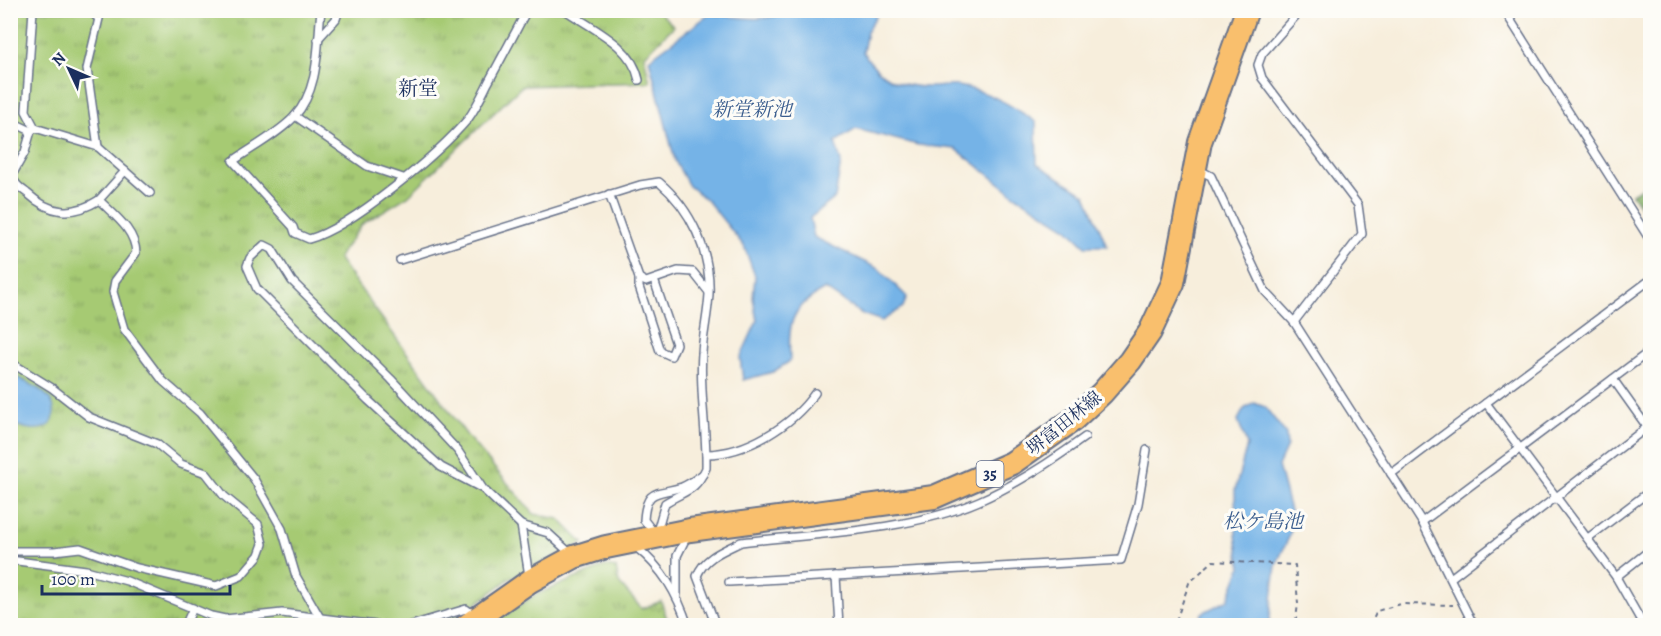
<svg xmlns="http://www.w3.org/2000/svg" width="1661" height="636" font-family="Alegreya,'Noto Serif JP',serif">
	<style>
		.grass { fill: url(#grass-tufts); stroke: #607c68; stroke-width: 1.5 }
		.forest { fill: url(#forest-firs); stroke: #506e62; stroke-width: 1.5 }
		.water { fill: #74b3e7; stroke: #4871a2; stroke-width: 1.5 }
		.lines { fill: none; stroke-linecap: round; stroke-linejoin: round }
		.lane-casing { stroke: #68728a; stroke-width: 10 }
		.primary-casing { stroke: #68728a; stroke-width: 26 }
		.path { stroke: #68728a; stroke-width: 2; stroke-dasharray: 4.5 4.5; stroke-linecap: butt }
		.lane { stroke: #fff; stroke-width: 7 }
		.primary { stroke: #f9bf6d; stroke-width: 22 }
		.labels { text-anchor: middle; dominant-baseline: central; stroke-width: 6; stroke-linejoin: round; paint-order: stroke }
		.shield { fill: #fdfcf7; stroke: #5f6c8c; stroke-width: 1.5 }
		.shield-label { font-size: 16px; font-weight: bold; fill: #1b2f5e }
		.street-label { font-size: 18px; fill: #1b2f5e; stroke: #fdfcf7 }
		.neighbourhood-label { font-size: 20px; fill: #1b2f5e; stroke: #fdfcf7 }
		.water-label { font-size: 20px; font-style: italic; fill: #3a5d8e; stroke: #fdfcf7 }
	</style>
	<defs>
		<pattern id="grass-tufts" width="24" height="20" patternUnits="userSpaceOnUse" patternTransform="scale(1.5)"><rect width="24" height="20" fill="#a6ca73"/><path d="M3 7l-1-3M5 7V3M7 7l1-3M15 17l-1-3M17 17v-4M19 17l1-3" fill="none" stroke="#86a462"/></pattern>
		<pattern id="forest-firs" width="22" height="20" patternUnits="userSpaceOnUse" patternTransform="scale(1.5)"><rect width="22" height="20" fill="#84ae65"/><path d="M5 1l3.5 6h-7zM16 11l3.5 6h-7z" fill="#6b8e56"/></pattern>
	</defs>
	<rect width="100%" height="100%" fill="#fdfcf7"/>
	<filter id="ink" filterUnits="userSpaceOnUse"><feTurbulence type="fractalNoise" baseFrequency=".0167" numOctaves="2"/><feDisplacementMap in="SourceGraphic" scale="12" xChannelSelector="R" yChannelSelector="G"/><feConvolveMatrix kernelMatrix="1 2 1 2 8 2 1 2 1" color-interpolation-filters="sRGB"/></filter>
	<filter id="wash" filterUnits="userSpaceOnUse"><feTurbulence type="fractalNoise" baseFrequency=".008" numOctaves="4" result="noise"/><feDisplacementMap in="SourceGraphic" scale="24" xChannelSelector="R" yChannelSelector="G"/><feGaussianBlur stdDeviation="1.35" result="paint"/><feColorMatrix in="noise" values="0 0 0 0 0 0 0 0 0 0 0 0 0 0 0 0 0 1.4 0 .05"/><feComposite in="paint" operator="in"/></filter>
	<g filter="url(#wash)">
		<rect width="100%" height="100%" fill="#f7eedc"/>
		<!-- grass -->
		<g class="grass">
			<polygon points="657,10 674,26 644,56 650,82 522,86 408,196 362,224 338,258 468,437 534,514 559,519 583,543 509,579 448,625 11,625 10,11"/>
			<polygon points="605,566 616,568 619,583 642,609 661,601 669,625 490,625 535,595"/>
		</g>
		<!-- forest -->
		<polygon class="forest" points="1650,182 1650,220 1632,194"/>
		<!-- water -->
		<g class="water">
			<path d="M791 10 879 11 867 31 863 52C880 79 901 88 933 87 941 87 949 85 957 86 987 90 1011 105 1036 122L1037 164 1086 195 1107 246H1086L1067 228 1016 196 956 149 918 145 856 129 835 142 841 162 835 198 810 218 814 237 879 269 907 297 903 307 882 321 862 314 825 289C790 308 788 323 790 361L773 372 743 380 740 358 757 321 753 298 755 276 744 246 707 200 689 186 675 161 649 59 710 14C737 17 766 24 791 10Z"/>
			<path d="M11 374C24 382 52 391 54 409 55 413 52 420 51 424 39 433 24 429 11 423Z"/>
			<polygon points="1254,403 1265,407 1286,434 1287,446 1278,466 1292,518 1290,535 1276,565 1269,625 1199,625 1202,613 1228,600 1241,567 1236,535 1235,490 1247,445 1238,420 1244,409"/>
		</g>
	</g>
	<g filter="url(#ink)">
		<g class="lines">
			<!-- lane casing -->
			<g class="lane-casing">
				<g id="lane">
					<polyline points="33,10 26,111 35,128"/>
					<polyline points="89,10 98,18"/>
					<path d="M321 10C317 46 320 89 294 117 278 134 253 147 233 161L293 227 295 233 309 239C352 227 438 154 468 119 476 108 482 95 488 83 501 59 514 35 527 10"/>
					<path d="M565 10C592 29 632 45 639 80"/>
					<polyline points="1504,10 1650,240"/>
					<polyline points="318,39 336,19 339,10"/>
					<polyline points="295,116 367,166 403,178"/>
					<polyline points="10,121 31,131 35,128 98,147 150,193"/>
					<path d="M31 131 25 152 12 175C14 184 20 188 27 193 50 214 72 217 99 200"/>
					<polyline points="98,147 87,69 101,10"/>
					<polyline points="10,156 12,173"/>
					<polyline points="1199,170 1211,176 1265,291 1294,322 1422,522 1474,626"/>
					<path d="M125 171 99 200C115 216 135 230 136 253L115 281 113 292 124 329 163 381 200 413 254 479 282 529 296 576 319 616"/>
					<polyline points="609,194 639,278 646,282 678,271 693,272 708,291"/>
					<path d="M400 260 640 185 659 182C691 209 711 252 709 294 708 314 703 334 702 353 699 391 707 430 706 468 695 492 686 490 665 503L657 532"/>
					<polyline points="639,278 639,287 660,351 671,356 676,344 654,280"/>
					<polyline points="1294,322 1362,234 1358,205 1262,78 1258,65 1262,54 1301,10"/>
					<polyline points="10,362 52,388 89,417 157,444 181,464 206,473 224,496 258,524 263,544 259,555 241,576 216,586 137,568 80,548 54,551 10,551"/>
					<polyline points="1613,379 1650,431"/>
					<polyline points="1486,403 1616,577 1644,626"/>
					<path d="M706 454C746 454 792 426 815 393"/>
					<polyline points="1391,474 1650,280"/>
					<polyline points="483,489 441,467 368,400 257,289 247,266 250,258 264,245 272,249 292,281 391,379 458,451 483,489 521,525 548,533 571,554"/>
					<polyline points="1422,522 1650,351"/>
					<polyline points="521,525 529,576"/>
					<path d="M655 534 644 520C646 487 658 495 682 487 690 484 697 478 703 474"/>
					<polyline points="1588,538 1650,491"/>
					<path d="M636 547C663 569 677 593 688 626"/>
					<polyline points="10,560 86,570 127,581 211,616 225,619 282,613 384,626"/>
					<polyline points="836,576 839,626"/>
					<polyline points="1452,577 1650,425"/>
					<polyline points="1616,577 1650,550"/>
					<polyline points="729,582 1121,560 1138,504 1147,450"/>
					<polyline points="677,594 677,556 687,536"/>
					<polyline points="185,626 193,608"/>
					<polyline points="408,626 466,609 475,616"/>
					<path d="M716 626 697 576C704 557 725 550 741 542 816 534 910 531 979 501 1016 485 1052 461 1085 437"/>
				</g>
			</g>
			<!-- primary casing -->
			<g class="primary-casing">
				<polyline id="primary" points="466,626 530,581 574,557 606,547 690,530 934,497 1012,463 1073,420 1102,393 1130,361 1150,332 1173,283 1200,142 1247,10"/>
			</g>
			<!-- path -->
			<g class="path">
				<polyline points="1169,626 1176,621 1189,583 1213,561 1295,565 1298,604 1295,626"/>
				<polyline points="1370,626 1377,611 1401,604 1453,605"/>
			</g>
			<!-- lane -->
			<use href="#lane" class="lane"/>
			<!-- primary -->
			<use href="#primary" class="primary"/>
		</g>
	</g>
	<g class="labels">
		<!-- shield labels -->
		<rect class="shield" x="976.5" y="461" width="27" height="26" rx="4.5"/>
		<g class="shield-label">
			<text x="990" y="474">35</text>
		</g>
		<!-- street labels -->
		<g class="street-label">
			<text transform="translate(1064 423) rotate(-39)">堺富田林線</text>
		</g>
		<!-- neighbourhood labels -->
		<g class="neighbourhood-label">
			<text x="418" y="88">新堂</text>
		</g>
		<!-- water labels -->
		<g class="water-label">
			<text x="752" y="109">新堂新池</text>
			<text x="1263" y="521">松ケ島池</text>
		</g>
	</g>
	<!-- margin -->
	<rect width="1661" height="636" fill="none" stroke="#fdfcf7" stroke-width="36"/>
	<!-- north arrow -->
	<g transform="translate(69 69) rotate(314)" stroke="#fdfcf7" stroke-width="4.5" paint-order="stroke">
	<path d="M0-4.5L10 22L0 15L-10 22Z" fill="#1b2f5e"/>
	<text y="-9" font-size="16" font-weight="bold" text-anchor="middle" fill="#1b2f5e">N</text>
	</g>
	<!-- scale -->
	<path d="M42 585v9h188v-9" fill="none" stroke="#1b2f5e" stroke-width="3"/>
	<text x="51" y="585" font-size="18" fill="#1b2f5e" stroke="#fdfcf7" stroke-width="4.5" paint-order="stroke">100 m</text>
</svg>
